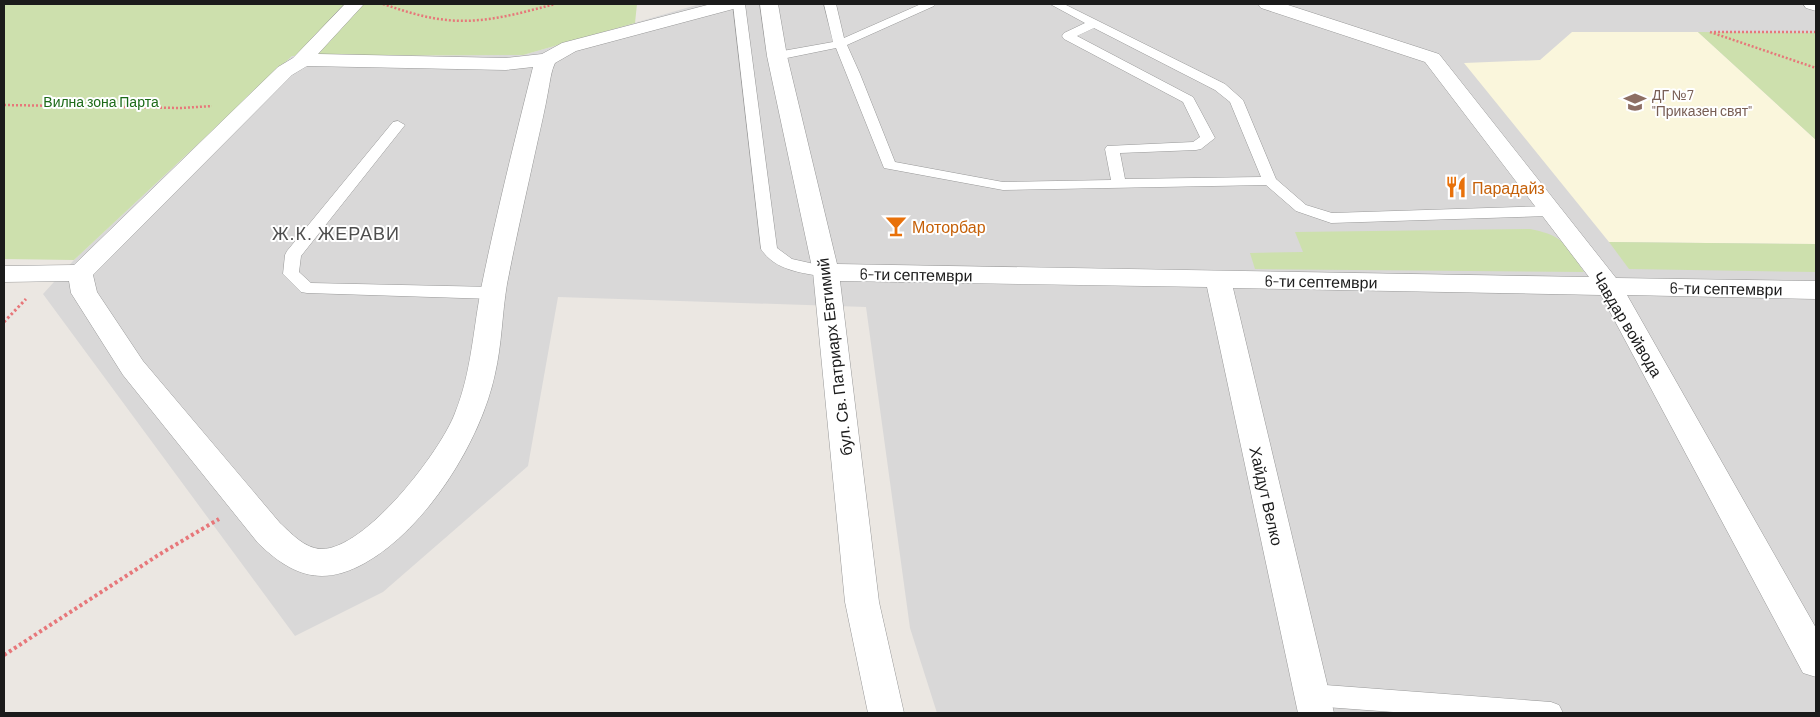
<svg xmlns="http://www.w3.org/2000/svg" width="1820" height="717" font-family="Barlow,sans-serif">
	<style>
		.residential { fill: #d9d8d8 }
		.education { fill: #faf6dc }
		.grass { fill: #cde0ad }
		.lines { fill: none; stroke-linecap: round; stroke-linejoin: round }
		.service-casing { stroke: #989898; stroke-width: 1 }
		.minor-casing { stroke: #989898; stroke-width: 1 }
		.path-far2 { stroke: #e7777a; stroke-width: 2.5; stroke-dasharray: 2 2; stroke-linecap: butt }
		.path-far1 { stroke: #e7777a; stroke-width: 3; stroke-dasharray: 2.5 2.5; stroke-linecap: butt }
		.path { stroke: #e7777a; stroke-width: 4; stroke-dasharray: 3 3; stroke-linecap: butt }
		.service { fill: #fff; fill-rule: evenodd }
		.minor { fill: #fff; fill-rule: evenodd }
		.labels { text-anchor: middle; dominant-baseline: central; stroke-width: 4; stroke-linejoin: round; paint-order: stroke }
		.far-education-label { font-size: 14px; fill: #785e54; stroke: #fff; text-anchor: start }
		.far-park-label { font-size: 14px; fill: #1c6a18; stroke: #fff }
		.food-label { font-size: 16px; fill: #c56008; stroke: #fff; text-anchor: start }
		.street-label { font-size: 16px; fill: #1b1b1b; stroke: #fff }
		.neighbourhood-label { font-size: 18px; letter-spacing: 1px; fill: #4e4e4e; stroke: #fff }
	</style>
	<rect width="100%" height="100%" fill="#ebe7e2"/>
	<!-- residential -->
	<polygon class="residential" points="700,4 1816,4 1816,713 937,713 910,628 866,307 558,297 528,466 383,592 295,636 43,294 74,260 292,56 523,55"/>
	<!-- education -->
	<polygon class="education" points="1572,32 1698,32 1816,140 1816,244 1609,242 1464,63 1540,60"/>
	<!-- grass -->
	<g class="grass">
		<polygon points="4,4 637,4 635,23 523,55 292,56 74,260 4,259"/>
		<polygon points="1698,32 1816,33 1816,140"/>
		<path d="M1530 229C1565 236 1565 244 1584 272L1255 269 1250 253 1303 252 1295 232Z"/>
		<polygon points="1609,242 1816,244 1816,272 1629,269"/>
	</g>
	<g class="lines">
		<!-- service casing -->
		<g class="service-casing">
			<g id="service">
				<path d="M733 4H745L777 248 792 259 832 268 834 272 832 276 826 277C803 273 775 271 761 249Z"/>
				<path d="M824 4H836L844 38 921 4H936L934 6 847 45 860 74 895 162 1003 182 1111 180 1105 149 1107 146 1193 142 1200 137 1183 102 1064 39 1062 36 1064 33 1085 23 1050 4H1064L1225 84 1243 100 1276 179 1306 205 1332 213 1550 206 1555 208 1558 211 1555 214 1550 216 1331 223 1296 211 1266 185 1003 190 884 168 836 48 777 60 771 56 777 52 833 42ZM1094 28 1215 90 1230 102 1261 177 1125 179 1120 153 1196 150 1201 149 1215 138 1193 97 1077 36Z"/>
				<polygon points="398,121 405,125 301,256 299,272 311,283 493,287 499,289 501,293 499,297 493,299 307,293 301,292 283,274 285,255 287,251 393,122"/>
				<polygon points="1312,684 1551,702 1559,705 1563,713 1407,713 1312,706 1304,703 1300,695 1304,687"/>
			</g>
		</g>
		<!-- minor casing -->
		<g class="minor-casing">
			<g id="minor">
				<path d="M345 4H364L318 54 506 58 542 54 562 43 711 4H740L737 8 576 51 555 63C551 71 550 82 548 92 545 109 541 126 537 144 527 190 516 237 507 284 502 314 502 344 495 374 481 441 426 529 365 563 322 587 292 576 258 543L123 375 71 293 69 281 4 282V266L74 265 278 67 293 58ZM307 66 506 70 533 67C515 139 497 211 482 284 473 328 472 371 455 413 441 451 365 550 321 549 304 548 292 534 280 523L143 361 97 292 93 275 292 75Z"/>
				<polygon points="760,4 778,4 787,56 837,264 1589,277 1425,62 1261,8 1258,4 1285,4 1439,54 1616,278 1816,281 1816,299 1627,295 1816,628 1816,677 1803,673 1601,295 1233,288 1334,713 1298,713 1207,287 840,281 879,602 904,713 868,713 845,602 813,272 767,56"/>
				<polygon points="1803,4 1816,4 1816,11 1806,8"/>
			</g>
		</g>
		<!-- path-far2 -->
		<g class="path-far2">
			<path d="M383 4C404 11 425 18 447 20 483 24 521 13 555 4"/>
			<polyline points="1710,32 1816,68"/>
			<polyline points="1714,32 1816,32"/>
			<polyline points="4,105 181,108 212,106"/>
		</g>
		<!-- path-far1 -->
		<polyline class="path-far1" points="4,322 26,299"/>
		<!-- path -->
		<polyline class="path" points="4,655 160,554 219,519"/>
		<!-- service -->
		<use href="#service" class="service"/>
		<!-- minor -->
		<use href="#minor" class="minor"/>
	</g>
	<!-- icons -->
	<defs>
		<g id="school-bare" transform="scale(1.725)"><path d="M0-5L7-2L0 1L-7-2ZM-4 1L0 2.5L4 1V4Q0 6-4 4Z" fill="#8d6e63" stroke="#fff" stroke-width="2.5" paint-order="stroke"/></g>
		<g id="restaurant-bare" transform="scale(1.725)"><path d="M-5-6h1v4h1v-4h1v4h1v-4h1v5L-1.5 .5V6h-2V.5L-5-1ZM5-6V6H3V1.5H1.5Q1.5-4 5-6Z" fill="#e8710a" stroke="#fff" stroke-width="2.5" paint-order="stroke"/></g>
		<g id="bar-bare" transform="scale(1.725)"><path d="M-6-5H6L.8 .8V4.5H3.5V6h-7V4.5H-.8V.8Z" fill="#e8710a" stroke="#fff" stroke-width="2.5" paint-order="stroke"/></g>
	</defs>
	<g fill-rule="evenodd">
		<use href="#school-bare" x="1635" y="102"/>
		<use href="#restaurant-bare" x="1456" y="187"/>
		<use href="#bar-bare" x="896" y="226"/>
	</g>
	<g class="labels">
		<!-- far-education labels -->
		<g class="far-education-label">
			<text x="1652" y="94">ДГ №7<tspan x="1652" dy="16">"Приказен свят"</tspan></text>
		</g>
		<!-- far-park labels -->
		<g class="far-park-label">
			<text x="101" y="101">Вилна зона Парта</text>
		</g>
		<!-- food labels -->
		<g class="food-label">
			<text x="1472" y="187">Парадайз</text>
			<text x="912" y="226">Моторбар</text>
		</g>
		<!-- street labels -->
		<g class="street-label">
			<text transform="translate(916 274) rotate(1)">6-ти септември</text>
			<text transform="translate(1321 281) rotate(1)">6-ти септември</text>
			<text transform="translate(1726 288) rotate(1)">6-ти септември</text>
			<text transform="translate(1628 324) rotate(59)">Чавдар войвода</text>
			<text transform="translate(834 357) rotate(-97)">бул. Св. Патриарх Евтимий</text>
			<text transform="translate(1267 496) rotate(77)">Хайдут Велко</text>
		</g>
		<!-- neighbourhood labels -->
		<g class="neighbourhood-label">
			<text x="336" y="233">Ж.К. ЖЕРАВИ</text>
		</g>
	</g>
	<!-- border -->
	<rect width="1820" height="717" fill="none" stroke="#1b1b1b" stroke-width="10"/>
</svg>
